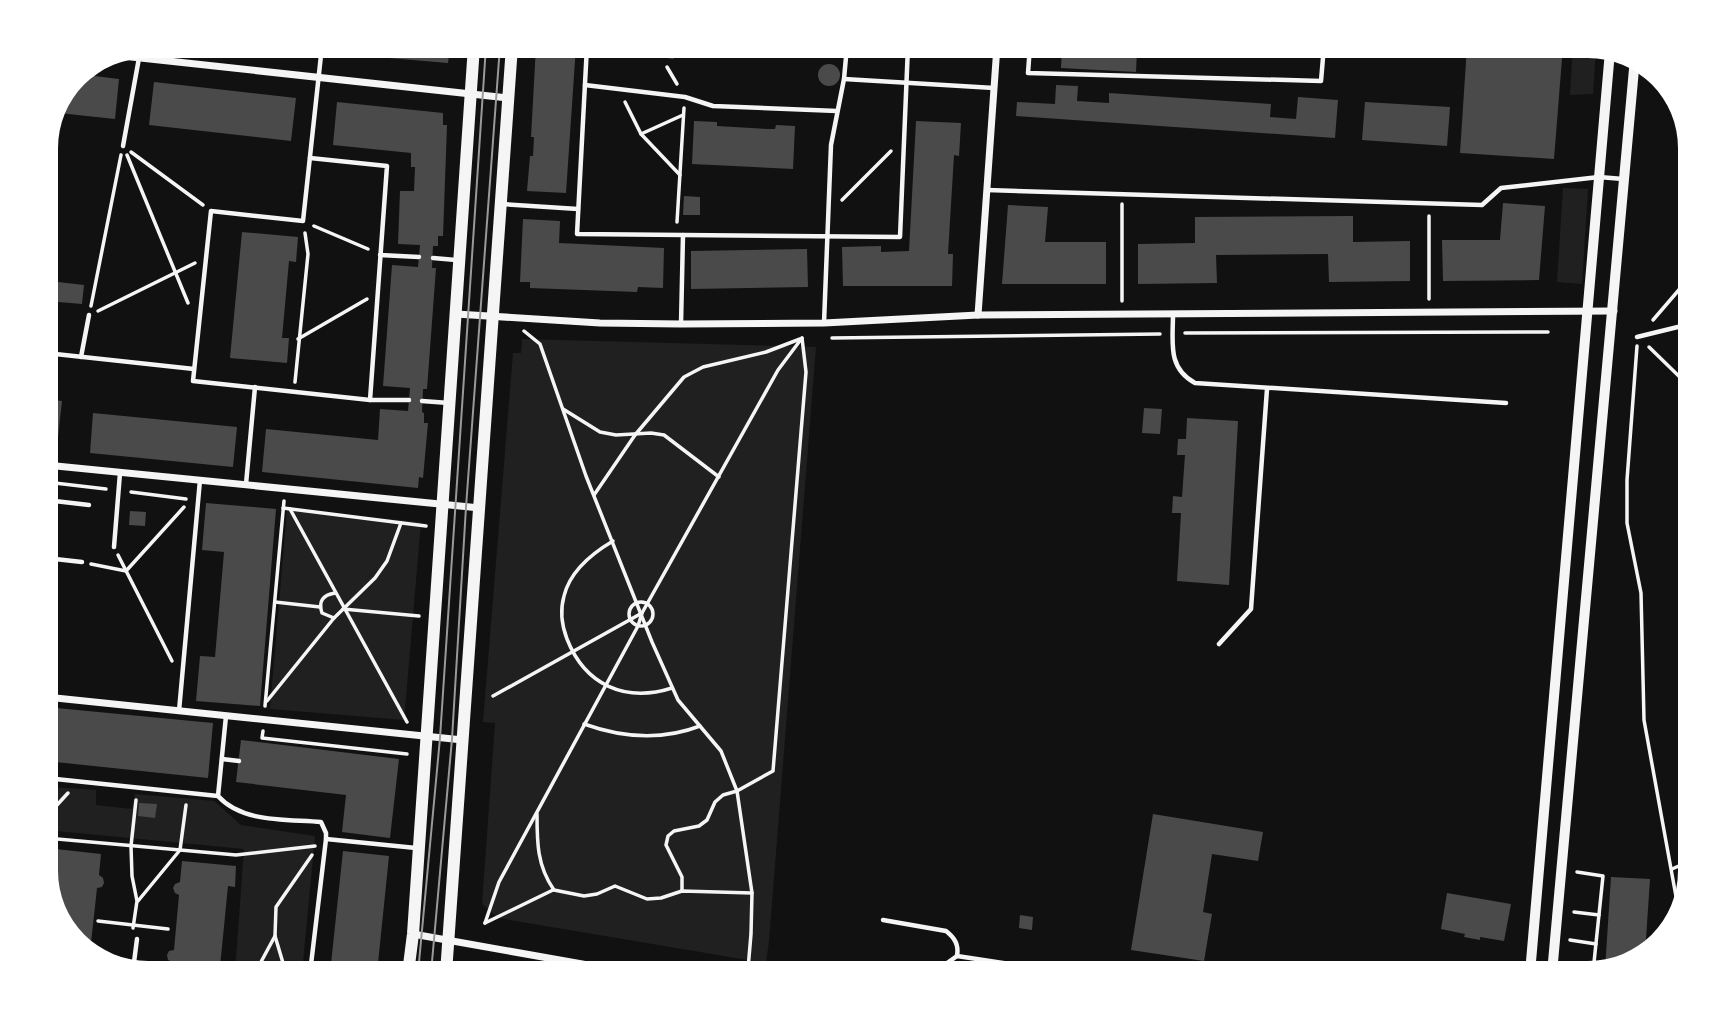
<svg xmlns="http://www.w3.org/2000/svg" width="1736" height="1019" font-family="'Source Sans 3',sans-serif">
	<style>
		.green { fill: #202020 }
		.building { fill: #4a4a4a }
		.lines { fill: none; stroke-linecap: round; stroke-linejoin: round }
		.path { stroke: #f5f5f5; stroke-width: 3.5 }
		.service { stroke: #f5f5f5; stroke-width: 4.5 }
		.minor { stroke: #f5f5f5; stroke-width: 7 }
		.tertiary { stroke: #f5f5f5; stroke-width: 10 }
		.secondary { stroke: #f5f5f5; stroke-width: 12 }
		.tram { stroke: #9a9a9a; stroke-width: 2 }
	</style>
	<rect width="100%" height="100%" fill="#111"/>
	<!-- green -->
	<g class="green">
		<polygon points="1573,46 1596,48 1593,94 1570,95"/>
		<polygon points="1563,188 1588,189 1582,284 1557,282"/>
		<polygon points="522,339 816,347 769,941 766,963 498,918 482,904 495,723 483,722 513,353 521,353"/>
		<polygon points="287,510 421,522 404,720 270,709"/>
		<polygon points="50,787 96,790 96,805 132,809 135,794 214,801 241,825 315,836 302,973 235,973 244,849 46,830"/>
	</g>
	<!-- building -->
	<g class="building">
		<polygon points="343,46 450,46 448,63 342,54"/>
		<polygon points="536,46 576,46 566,193 527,191 530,156 533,156 534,137 531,137"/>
		<polygon points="1062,46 1181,46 1181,53 1137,50 1136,72 1061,68"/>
		<polygon points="1467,46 1563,46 1554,159 1460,153"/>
		<circle cx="829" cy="75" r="11"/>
		<polygon points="78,74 119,79 115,119 59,113"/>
		<polygon points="154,82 296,98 291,141 149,125"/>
		<polygon points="1056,85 1078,86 1077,101 1109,103 1109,93 1271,104 1270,117 1296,119 1298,97 1338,100 1335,138 1016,116 1017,102 1055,104"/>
		<polygon points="337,102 443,113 443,125 447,125 443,236 438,236 438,246 433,246 432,268 436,268 427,389 423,389 422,412 424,413 424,423 428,423 423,478 419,477 418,488 262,472 266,429 378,440 380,409 408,411 410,388 383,386 392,265 418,267 420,245 398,244 400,191 414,191 415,167 411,167 411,153 333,145"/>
		<polygon points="1365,102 1450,107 1447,146 1362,140"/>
		<polygon points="694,121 717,122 717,126 768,129 775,129 776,125 795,126 793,169 692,164"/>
		<polygon points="916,121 961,123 959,156 954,155 948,254 953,254 952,286 843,286 842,247 881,246 881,252 909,251"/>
		<polygon points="684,196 700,197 700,215 683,215"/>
		<polygon points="1503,203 1545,206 1539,280 1443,281 1442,240 1500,240"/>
		<polygon points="1008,205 1048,207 1045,242 1106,242 1106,284 1002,284"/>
		<polygon points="1353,216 1353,242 1410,241 1410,281 1329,282 1328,254 1216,255 1217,283 1138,284 1138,244 1195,243 1195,217"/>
		<polygon points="523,219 560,221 559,243 664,248 663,288 638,287 637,292 530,288 530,282 520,282"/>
		<polygon points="242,232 298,237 296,262 289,261 282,338 289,338 287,363 230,358"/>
		<polygon points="807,249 808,287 691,289 691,251"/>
		<polygon points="49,281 84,285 82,304 47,301"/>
		<polygon points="46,399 62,401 57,446 46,445"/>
		<polygon points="1144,408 1162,409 1160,434 1142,433"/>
		<polygon points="93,413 237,427 233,467 90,453"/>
		<polygon points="1187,418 1238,421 1229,585 1177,581 1181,513 1172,513 1173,496 1182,497 1185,455 1177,455 1178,439 1186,439"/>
		<polygon points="206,503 276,509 260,706 196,701 200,656 215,657 224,552 202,550"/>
		<polygon points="130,511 146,512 145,526 129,525"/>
		<polygon points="46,707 213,723 208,778 46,761"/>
		<polygon points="241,740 399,759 390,838 342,832 346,795 236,782"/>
		<polygon points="139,803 157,804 155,818 138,816"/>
		<polygon points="1153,814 1263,832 1258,861 1212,854 1203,912 1212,914 1204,961 1131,950"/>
		<polygon points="47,848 101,854 99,875 103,878 104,883 102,887 97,888 91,943 95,945 97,950 95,954 92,955 59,923 49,887 51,870 46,870"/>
		<polygon points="343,851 389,856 377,973 330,973"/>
		<polygon points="182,861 236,866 235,887 228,886 227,896 220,967 227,967 226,973 171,973 172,962 168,960 167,955 169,951 174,950 179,895 175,893 173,888 175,884 180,882"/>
		<polygon points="1611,877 1650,879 1645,954 1640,960 1605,969"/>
		<polygon points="1447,893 1511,904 1504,941 1480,937 1480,940 1464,937 1465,934 1441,929"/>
		<polygon points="1020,915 1033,917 1032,930 1019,928"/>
	</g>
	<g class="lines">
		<!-- path -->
		<g class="path">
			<polyline points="667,67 677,84"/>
			<polyline points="1668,101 1677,99"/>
			<polyline points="625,102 641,134 680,175"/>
			<polyline points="641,134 683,115"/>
			<polyline points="131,152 203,205"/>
			<polyline points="127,155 188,303"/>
			<polyline points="842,200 891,151"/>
			<polyline points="1429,216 1429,299"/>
			<polyline points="677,222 684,108"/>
			<polyline points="314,226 368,249"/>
			<polyline points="1122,301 1122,204"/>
			<polyline points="91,306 121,155"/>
			<polyline points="98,311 195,263"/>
			<polyline points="1653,320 1690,277"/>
			<polyline points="524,331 540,344 586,476 652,642 678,700 721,751 737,791 752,893 751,934 748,969"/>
			<polyline points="1185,333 1548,332"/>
			<polyline points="832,338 1160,334"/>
			<polyline points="298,339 367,299"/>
			<polyline points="1637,346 1627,480 1627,523 1641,593 1644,720 1679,913"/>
			<polyline points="1649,347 1690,387"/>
			<polyline points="295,382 308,254 305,233"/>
			<polyline points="563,409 600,432 616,435 651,433 664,435 719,477"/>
			<polyline points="46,482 106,489"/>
			<polyline points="131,492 186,499"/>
			<polyline points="594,495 635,435 684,377 703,367 766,352 800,339"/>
			<polyline points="283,508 426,526"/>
			<polyline points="290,509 407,722"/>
			<path d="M613 541C591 554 570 571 564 596 560 610 562 626 567 639 585 685 625 703 672 688"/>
			<polyline points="118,555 172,661"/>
			<polyline points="91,564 126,571 184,507"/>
			<polyline points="275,602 320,607"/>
			<circle cx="641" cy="614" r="12"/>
			<polyline points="343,609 419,616"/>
			<path d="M334 618 322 613C318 601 323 595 335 593"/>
			<polyline points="493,696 642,613"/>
			<polyline points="267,701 334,618 375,578 387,561 401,523"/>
			<polyline points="265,706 284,501"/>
			<path d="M584 724C623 738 661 741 700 726"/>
			<polyline points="263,731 262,738 407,754"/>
			<path d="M537 814C537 842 537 866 554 890L584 896 597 894 615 886 647 899 661 898 682 891 752 893"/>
			<polyline points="46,817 68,793"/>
			<polyline points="46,838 236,855 315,846"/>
			<polyline points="1672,869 1690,861"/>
			<polyline points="1577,872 1603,876 1593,972"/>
			<polyline points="682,891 682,877 666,845 668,836 674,831 699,826 707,820 715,802 723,795 737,791 773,771 806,372 802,338"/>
			<polyline points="138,901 180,850 186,805"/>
			<polyline points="1574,912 1599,915"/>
			<polyline points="98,921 168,929"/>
			<polyline points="485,923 499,882 638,626 642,613 778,370 802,338"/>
			<polyline points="485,923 553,890"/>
			<polyline points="133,928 137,901 132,876 131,846 136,800"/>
			<polyline points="1570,940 1596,944"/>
			<polyline points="255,973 275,936"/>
			<polyline points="286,973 275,936 276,907 312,855"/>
		</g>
		<!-- service -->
		<g class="service">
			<polyline points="322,46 303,221 211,211 193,381 370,400 409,400"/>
			<polyline points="587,46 577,234 900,237 908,46"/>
			<polyline points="768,46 846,49"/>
			<polyline points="1030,46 1028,73 1321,81 1324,46"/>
			<polyline points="587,52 673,56 700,46"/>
			<polyline points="162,60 164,46"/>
			<polyline points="844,79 994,88"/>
			<polyline points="585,85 685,97 713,106 837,111"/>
			<polyline points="123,146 139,58"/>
			<polyline points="310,158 387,166 370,400"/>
			<polyline points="987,190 1482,205 1501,188 1599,177 1623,179"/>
			<polyline points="502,204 578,209"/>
			<polyline points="380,255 419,257"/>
			<polyline points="433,258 456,260"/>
			<path d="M1173 314C1173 342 1167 368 1195 383L1506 403"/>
			<polyline points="824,323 831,145 844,79 847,46"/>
			<polyline points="681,324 683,235"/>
			<polyline points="1637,337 1690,324"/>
			<polyline points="46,353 194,369"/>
			<polyline points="81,357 89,315"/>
			<polyline points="422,401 449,403"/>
			<polyline points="246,484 255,387"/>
			<polyline points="46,500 89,505"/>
			<polyline points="114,547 120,473"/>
			<polyline points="46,558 82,562"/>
			<polyline points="1219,644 1251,609 1267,389"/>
			<polyline points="179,711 200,480"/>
			<polyline points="222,759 239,761"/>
			<polyline points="46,778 218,796 226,716"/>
			<path d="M218 796C242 823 287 819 321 822L326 833V839"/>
			<path d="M883 920 946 931C955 938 959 945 957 956"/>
			<polyline points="133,970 137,939"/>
			<polyline points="310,973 326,839 416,848"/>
			<polyline points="933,973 957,956 1070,973"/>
		</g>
		<!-- minor -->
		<g class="minor">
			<polyline points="122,56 508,98"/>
			<polyline points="456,314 600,323 681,324 824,323 978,315 1614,311"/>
			<polyline points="978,315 997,46"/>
			<polyline points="46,465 480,508"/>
			<polyline points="46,697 463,740"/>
			<polyline points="413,934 633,973"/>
		</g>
		<!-- tertiary -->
		<g class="tertiary">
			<polyline points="1530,973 1610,51"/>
			<polyline points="1552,973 1635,58"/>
		</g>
		<!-- secondary -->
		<g class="secondary">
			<polyline points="408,973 413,934 474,46"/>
			<polyline points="446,973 512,46"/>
		</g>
		<!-- tram -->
		<g class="tram">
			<polyline points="418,973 440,738 486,46"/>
			<polyline points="431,973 452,739 466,507 500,46"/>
		</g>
	</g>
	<!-- crop -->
	<path d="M0 0H1736V1019H0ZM148 58H1588A90 90 0 0 1 1678 148V871A90 90 0 0 1 1588 961H148A90 90 0 0 1 58 871V148A90 90 0 0 1 148 58Z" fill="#fff" fill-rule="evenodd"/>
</svg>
